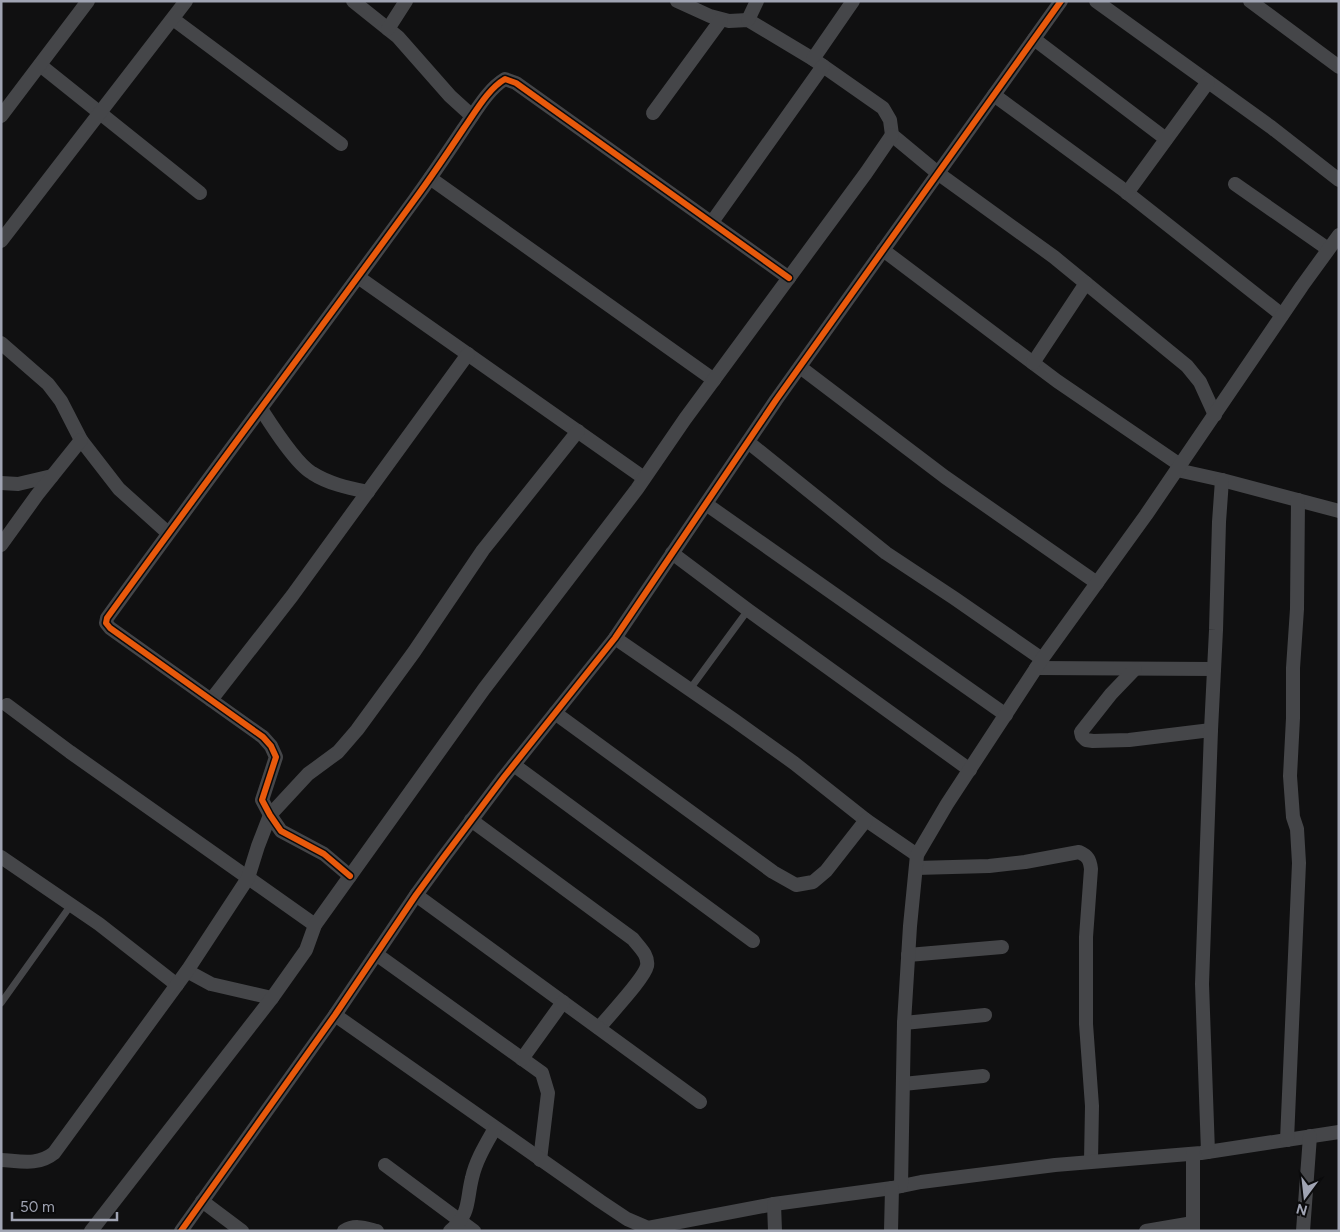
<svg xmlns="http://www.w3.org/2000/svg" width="1340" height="1232" font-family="Figtree,sans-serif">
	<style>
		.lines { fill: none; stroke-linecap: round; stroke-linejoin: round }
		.service { stroke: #454649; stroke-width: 7 }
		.minor { stroke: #454649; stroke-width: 14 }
		.cycleway-casing { stroke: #0b0b0c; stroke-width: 9 }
		.cycleway { stroke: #e8590c; stroke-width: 6 }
	</style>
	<rect width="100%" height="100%" fill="#101011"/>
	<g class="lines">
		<!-- service -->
		<g class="service">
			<polyline points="690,689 748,610"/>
			<polyline points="1,1003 71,905"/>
		</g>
		<!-- minor -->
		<g class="minor">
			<polyline points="353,1 398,37 450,96 472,116"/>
			<polyline points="677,1 710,16 729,21 748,20 813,59 883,108 890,120 892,135 939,174 1054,257 1187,366 1200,382 1215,415"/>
			<polyline points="1096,1 1271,127 1339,180"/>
			<polyline points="1250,1 1339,67"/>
			<polyline points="173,19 341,144"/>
			<polyline points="748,20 757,1"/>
			<polyline points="388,29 406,1"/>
			<polyline points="1034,39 1166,139"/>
			<polyline points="813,59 853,1"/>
			<polyline points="40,65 200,193"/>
			<polyline points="994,95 1121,188 1282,315"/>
			<polyline points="653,113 721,20"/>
			<polyline points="1,116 88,1"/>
			<polyline points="430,178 714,380"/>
			<polyline points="1235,184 1328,249"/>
			<polyline points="1127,193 1208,82"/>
			<polyline points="712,222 823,66"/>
			<polyline points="1,241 186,1"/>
			<polyline points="883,250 1057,381 1180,465"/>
			<polyline points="358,277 644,478"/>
			<polyline points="1,343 48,384 61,401 81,440 119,489 168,533"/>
			<polyline points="1033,363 1086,283"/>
			<polyline points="800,367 945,477 1097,583"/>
			<path d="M261 409C272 426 296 464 312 473 329 484 349 488 368 492"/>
			<polyline points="748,442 886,553 954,598 1042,659"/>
			<polyline points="1177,470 1222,480 1339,511"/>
			<polyline points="1,483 18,484 52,476"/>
			<polyline points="706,504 1006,715"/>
			<polyline points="1,545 37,495 81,440"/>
			<polyline points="672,553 748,610 970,770"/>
			<polyline points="615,638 734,720 794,763 866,820 917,855"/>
			<polyline points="1036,668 1214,669"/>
			<polyline points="1135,669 1111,694 1081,732 1082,736 1086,740 1093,741 1129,740 1211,730"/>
			<polyline points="211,700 292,596 468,354"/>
			<polyline points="7,705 70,752 315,925"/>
			<polyline points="555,713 773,872 796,885 813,882 826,871 866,820"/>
			<polyline points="514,765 753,941"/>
			<path d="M471 820 633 939C639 947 649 955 647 966 644 979 609 1015 599 1028"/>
			<polyline points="1,857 99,924 177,985"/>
			<path d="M916 868 989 866 1025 862 1079 852C1088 856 1090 860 1091 869L1086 937V1024L1092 1106 1091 1161"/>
			<path d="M350 876 324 854 281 831 270 815 262 800 276 757 271 746 263 737 110 628 106 623 107 618C209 477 313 339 415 199 432 176 448 152 464 128 476 111 488 89 505 79L516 83 789 278"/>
			<polyline points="416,895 700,1102"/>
			<polyline points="376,954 542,1073 548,1093 540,1160"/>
			<polyline points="908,955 1002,947"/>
			<polyline points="187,971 211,984 272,998"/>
			<polyline points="335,1015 600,1201 627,1219 648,1228 774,1204 892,1188 921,1182 1055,1165 1201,1153 1339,1132"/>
			<polyline points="904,1023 985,1015"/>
			<polyline points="522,1059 563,1002"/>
			<polyline points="903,1084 983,1076"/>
			<polyline points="1287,1140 1299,863 1297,829 1293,817 1290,776 1293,718 1293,668 1297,609 1298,500"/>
			<polyline points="1208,1152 1202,984 1211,730 1216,630 1219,522 1222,480"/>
			<path d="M1 1160C20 1161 38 1166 54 1153L187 971 248 878 258 846 270 815 308 774 338 752 357 730 414 652 483 550 578 431"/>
			<polyline points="385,1165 474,1231"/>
			<polyline points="901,1186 904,1023 910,926 917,855 947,804 1042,659 1146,515 1302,286 1339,235"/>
			<polyline points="202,1201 242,1231"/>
			<polyline points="774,1204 775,1231"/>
			<polyline points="91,1231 272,998 306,950 315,925 484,689 637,489 685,419 866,173 892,135"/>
			<polyline points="181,1231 335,1015 416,895 443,858 504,777 615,638 776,400 1061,1"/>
			<path d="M344 1231C355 1224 365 1228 377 1231"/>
			<path d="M450 1231C471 1213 466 1202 472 1178 476 1160 486 1144 495 1128"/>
			<polyline points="891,1231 892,1188"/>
			<polyline points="1146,1231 1193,1223"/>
			<polyline points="1193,1231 1193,1154"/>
			<polyline points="1303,1231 1310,1136"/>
		</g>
		<!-- cycleway casing -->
		<g class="cycleway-casing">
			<g id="cycleway">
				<path d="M350 876 324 854 281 831 270 815 262 800 276 757 271 746 263 737 110 628 106 623 107 618C209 477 313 339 415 199 432 176 448 152 464 128 476 111 488 89 505 79L516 83 789 278"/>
				<polyline points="181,1231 335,1015 416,895 443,858 504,777 615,638 776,400 1061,1"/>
			</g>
		</g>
		<!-- cycleway -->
		<use href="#cycleway" class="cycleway"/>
	</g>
	<!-- border -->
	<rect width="1340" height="1232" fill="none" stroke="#a0a4b3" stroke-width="5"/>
	<!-- north arrow -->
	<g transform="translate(1305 1197) rotate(195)" stroke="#0b0b0c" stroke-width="4" paint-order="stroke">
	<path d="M0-4L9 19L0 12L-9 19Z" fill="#a0a4b3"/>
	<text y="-8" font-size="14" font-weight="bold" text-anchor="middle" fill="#a0a4b3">N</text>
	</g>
	<!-- scale -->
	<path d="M12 1212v8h105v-8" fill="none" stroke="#a0a4b3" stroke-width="2.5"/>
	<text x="20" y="1212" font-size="15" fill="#a0a4b3" stroke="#0b0b0c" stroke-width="4" paint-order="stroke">50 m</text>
</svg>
